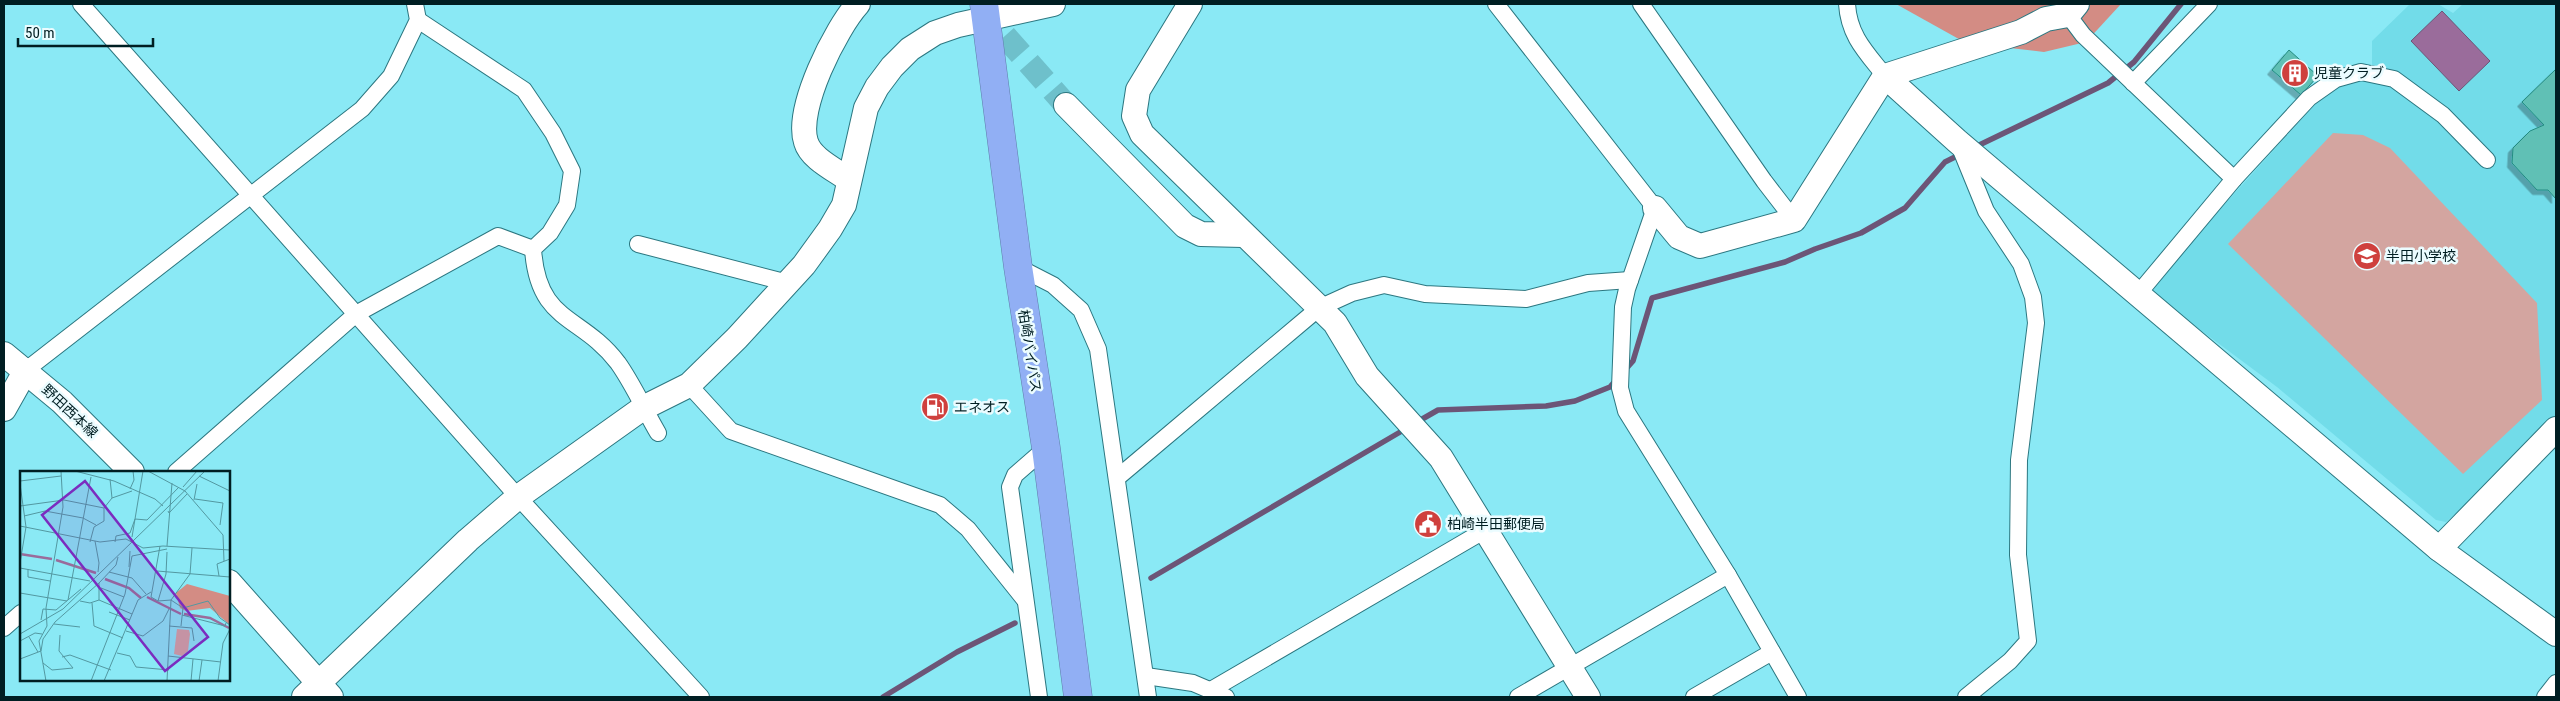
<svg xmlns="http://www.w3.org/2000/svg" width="2560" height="701" font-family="'Roboto Condensed','Noto Sans JP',sans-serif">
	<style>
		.built { fill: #72dce9 }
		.green { fill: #d3a5a0 }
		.forest { fill: #d38c84 }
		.water { fill: #9a6c9b; stroke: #6c5577 }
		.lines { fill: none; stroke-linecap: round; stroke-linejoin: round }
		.stream { stroke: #6c5577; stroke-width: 5.5 }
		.building { fill: #61c0b5; stroke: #248c82; filter: url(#shadow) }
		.secondary-tunnel { stroke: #6ec0cb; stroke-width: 24; stroke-dasharray: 24 12; stroke-linecap: butt }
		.street-casing { stroke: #2c7780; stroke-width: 18 }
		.secondary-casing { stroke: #2c7780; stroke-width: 26 }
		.highway-casing { stroke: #5e7caa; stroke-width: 29 }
		.street { stroke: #fff; stroke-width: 16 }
		.secondary { stroke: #fff; stroke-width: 24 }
		.highway { stroke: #91aff4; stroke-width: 28 }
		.labels { text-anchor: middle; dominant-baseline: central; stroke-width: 5; stroke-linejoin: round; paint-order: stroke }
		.poi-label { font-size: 14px; fill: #001e22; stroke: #ebfcff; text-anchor: start }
		.street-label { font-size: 14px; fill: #001e22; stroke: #ebfcff }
		.inset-river { fill: none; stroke: #9a6c9b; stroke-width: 2.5 }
		.inset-road { fill: none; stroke: #5398a1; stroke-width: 1 }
		.view { fill: #7b2cbf; fill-opacity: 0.15; stroke: #7b2cbf; stroke-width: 2.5 }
		.inset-edge { fill: none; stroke: #001e22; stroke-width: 2.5 }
	</style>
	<defs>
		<filter id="shadow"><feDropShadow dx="-4.5" dy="4.5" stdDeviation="0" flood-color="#0004"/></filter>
	</defs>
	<rect width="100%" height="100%" fill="#8ae9f5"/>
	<!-- built -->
	<polygon class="built" points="2410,4 2438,4 2453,13 2463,4 2556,4 2556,415 2501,473 2446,522 2436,520 2277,387 2152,294 2156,282 2165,270 2320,99 2343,84 2368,79 2372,64 2372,41"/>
	<!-- green -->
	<polygon class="green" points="2333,133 2363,135 2390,148 2537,303 2542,400 2463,474 2228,244"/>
	<!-- forest -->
	<polygon class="forest" points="1896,4 2121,4 2086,42 2044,52 1966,43"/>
	<!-- water -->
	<polygon class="water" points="2442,11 2490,61 2459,91 2411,41"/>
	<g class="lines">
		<!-- stream -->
		<g class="stream">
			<polyline points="1973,148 2108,83 2134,62 2181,4"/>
			<polyline points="1625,370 1633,361 1652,298 1785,262 1815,249 1861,233 1905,208 1945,162 1961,154"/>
			<polyline points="1417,422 1438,410 1546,406 1575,401 1610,387 1616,380"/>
			<polyline points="1151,578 1407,428"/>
			<polyline points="883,697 957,652 1015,623"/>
		</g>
	</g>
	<!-- building -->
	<g class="building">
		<polygon points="2289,50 2318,76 2301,95 2272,70"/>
		<polygon points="2556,69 2556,199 2548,190 2537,190 2512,163 2513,148 2530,131 2544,125 2522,102"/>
	</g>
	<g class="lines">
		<!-- secondary-tunnel -->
		<polyline class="secondary-tunnel" points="981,9 1066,105"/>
		<!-- street casing -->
		<g class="street-casing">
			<g id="street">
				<polyline points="81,4 518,497 701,697"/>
				<polyline points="1496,4 1655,208 1627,289 1623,307 1620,388 1626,411 1728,575 1798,697"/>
				<polyline points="1641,4 1764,181 1794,220"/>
				<path d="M1847 4C1849 36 1866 52 1885 76"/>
				<polyline points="2068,15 2083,35 2234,179"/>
				<path d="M418 20 524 90 553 133 572 171 567 205 550 233 533 249C538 324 581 314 618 363 633 384 645 411 658 433"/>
				<polyline points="2133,83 2209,4"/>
				<polyline points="1959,145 1986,211 2021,264 2033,297 2036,323 2019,460 2018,555 2028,641 2010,661 1966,697"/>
				<polyline points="638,244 788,283"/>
				<polyline points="1018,267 1053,285 1081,310 1098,349 1148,697"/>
				<polyline points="2138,294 2234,179 2309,98 2336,79 2361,72 2394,79 2443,115 2487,160"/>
				<polyline points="26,370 362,109 391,76 418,20 415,4"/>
				<polyline points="689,385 731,431 940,505 968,529 1024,599"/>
				<polyline points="176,472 356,314 498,236 533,249"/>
				<polyline points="1117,478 1319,308 1352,293 1384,285 1425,294 1526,299 1588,283 1630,280"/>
				<polyline points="4,628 21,613"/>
				<polyline points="1146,676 1193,683 1226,697"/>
				<polyline points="1211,690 1487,529"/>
				<polyline points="1039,697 1010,487 1015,475 1046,448"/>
				<polyline points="1518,697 1728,575"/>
				<polyline points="1694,697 1772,652"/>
				<polyline points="2545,697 2556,683"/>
			</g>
		</g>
		<!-- secondary casing -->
		<g class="secondary-casing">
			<g id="secondary">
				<polyline points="1190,4 1138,90 1134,116 1142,134 1335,323 1367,376 1441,458 1588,697"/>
				<polyline points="1885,76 1957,141 2439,549 2556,634"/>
				<polyline points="1066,105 1185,226 1201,234 1243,235"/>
				<path d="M849 180C836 170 811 159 806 142 795 109 836 28 858 4"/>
				<polyline points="1655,208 1679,237 1700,246 1794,220 1885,76 2021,32 2046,19 2068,15 2077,4"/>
				<polyline points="4,354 62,402 132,472"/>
				<polyline points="4,409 26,370"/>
				<polyline points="2439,549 2556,429"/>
				<polyline points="229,582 331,697"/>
				<polyline points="304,697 468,540 518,497 643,408 689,385 737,338 804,265 830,229 844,205 866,108 877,87 892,67 910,49 935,33 958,25 1053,4"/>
			</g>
		</g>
		<!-- highway casing -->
		<g class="highway-casing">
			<polyline id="highway" points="984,4 1018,267 1046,448 1078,697"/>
		</g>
		<!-- street -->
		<use href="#street" class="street"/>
		<!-- secondary -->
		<use href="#secondary" class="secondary"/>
		<!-- highway -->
		<use href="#highway" class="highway"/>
	</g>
	<!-- icons -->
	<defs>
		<g id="building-disc" transform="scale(1.4375)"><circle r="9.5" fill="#cf403d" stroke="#ebfcff"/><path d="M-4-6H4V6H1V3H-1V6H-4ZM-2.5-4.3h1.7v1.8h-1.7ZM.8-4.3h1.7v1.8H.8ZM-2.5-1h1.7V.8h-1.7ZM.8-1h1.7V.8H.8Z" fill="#fff"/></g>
		<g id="school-disc" transform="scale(1.4375)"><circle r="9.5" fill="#cf403d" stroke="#ebfcff"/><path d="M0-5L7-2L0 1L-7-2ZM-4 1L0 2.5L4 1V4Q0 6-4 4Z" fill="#fff"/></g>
		<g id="fuel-disc" transform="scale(1.4375)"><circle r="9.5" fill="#cf403d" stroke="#ebfcff"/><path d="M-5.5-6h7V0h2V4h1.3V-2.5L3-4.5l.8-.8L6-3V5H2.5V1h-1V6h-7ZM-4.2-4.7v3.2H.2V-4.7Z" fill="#fff"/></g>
		<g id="civic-disc" transform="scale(1.4375)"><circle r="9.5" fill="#cf403d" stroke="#ebfcff"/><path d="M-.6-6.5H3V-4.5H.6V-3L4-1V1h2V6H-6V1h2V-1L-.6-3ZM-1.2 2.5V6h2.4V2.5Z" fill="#fff"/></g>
	</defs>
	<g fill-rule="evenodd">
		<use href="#building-disc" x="2295" y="73"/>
		<use href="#school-disc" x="2367" y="256"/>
		<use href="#fuel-disc" x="935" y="407"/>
		<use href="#civic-disc" x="1428" y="524"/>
	</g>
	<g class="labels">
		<!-- poi labels -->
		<g class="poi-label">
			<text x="2314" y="73">児童クラブ</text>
			<text x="2386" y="256">半田小学校</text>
			<text x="954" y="407">エネオス</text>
			<text x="1447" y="524">柏崎半田郵便局</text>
		</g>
		<!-- street labels -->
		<g class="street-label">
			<text transform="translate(1030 351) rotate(81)">柏崎バイパス</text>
			<text transform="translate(70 411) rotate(43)">野田西本線</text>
		</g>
	</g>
	<!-- overview -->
	<g transform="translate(20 471)">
		<rect width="210" height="210" fill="#8ae9f5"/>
		<path d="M157 158 169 159 170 163 168 180 162 185 154 183Z" fill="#d3a5a0"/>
		<path d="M167 113 210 125V154L190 137 166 140 160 137 156 122Z" fill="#d38c84"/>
		<path class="inset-river" d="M0 83 32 88M36 89 76 102M85 108 109 117 121 127M127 126 161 143M164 143 190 147 209 157"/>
		<path class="inset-road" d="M55 0 94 10 135 28 143 35M128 0 165 20 203 64 204 90M179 5 210 20M0 10 41 5M0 13 6 56 0 92M163 16 177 0M110 18 114 9 113 0M92 27 112 20M175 28 203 32 200 54M174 29 177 13M0 35 44 29 84 37 92 27 90 8M148 40 149 42 167 23M4 45 25 40 63 47 76 54M0 55 80 71 106 68 123 77 143 75 210 79M112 66 123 0M75 70 79 92 78 101M70 71 74 56 84 50V37M95 71 96 65 110 62 115 48 127 49 159 16M140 75 131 126 138 130 151 129 163 137 188 130 200 147 210 154M147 75 152 12M109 96 110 80M0 97 70 110M8 98V106L30 110M137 100 210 106M89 101 112 107 126 123M199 105 197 93 210 88M79 112V129M81 117 104 126M0 122 47 130M48 129 71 6M60 130 70 132 79 129 112 143M138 130 146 103 147 81M72 132 74 155 103 167M89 141 110 149M162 144 205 155 206 152M21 149 23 138 36 139 61 118M34 153 60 156M149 155 172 157 174 170M161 155 163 137M106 160 123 165 143 150 149 138M0 163 43 138 185 0M40 164 39 180 53 197M9 166 18 181M0 170 15 162 22 163M97 182 110 185 116 196M148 185 201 191M42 186 50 184 91 199M0 188 21 180 23 168 35 151 79 112 96 94 98 86M23 192 32 199 53 197M116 196 149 199M26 210 19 170 27 155 26 137 43 36 41 0M71 210 105 123 112 85 147 78M84 210 118 129 131 121M109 210H132M147 210 151 129 170 103 172 77M171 210 173 188M179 210 182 189M198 210 203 172 210 158"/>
		<path class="view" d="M65 10 188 166 145 200 22 44Z"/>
		<rect width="210" height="210" class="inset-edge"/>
	</g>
	<!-- border -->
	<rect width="2560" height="701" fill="none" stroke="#001e22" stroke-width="10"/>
	<!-- scale -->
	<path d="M18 38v8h135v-8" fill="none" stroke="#001e22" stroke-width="2.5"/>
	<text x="25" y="38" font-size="15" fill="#001e22" stroke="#ebfcff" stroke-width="4" paint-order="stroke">50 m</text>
</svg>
